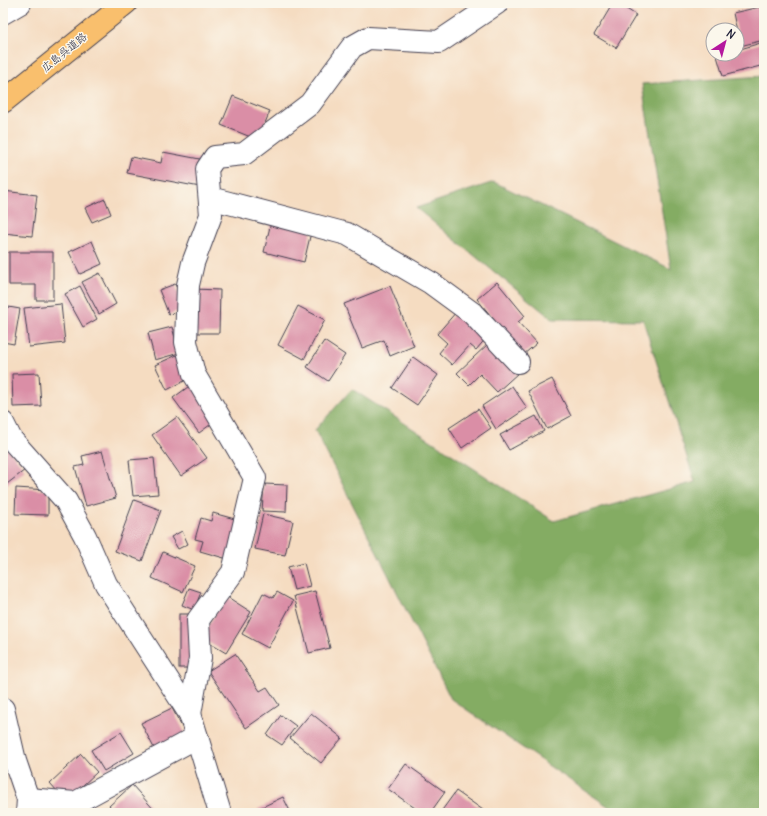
<svg xmlns="http://www.w3.org/2000/svg" width="767" height="816" font-family="Delius,'Klee One',sans-serif">
	<style>
		.forest { fill: #84ac63; stroke: #53674f }
		.building { fill: #da8ea6 }
		.lines { fill: none; stroke-linecap: round; stroke-linejoin: round }
		.minor-casing { stroke: #423e4f; stroke-width: 24 }
		.highway-casing { stroke: #423e4f; stroke-width: 24 }
		.minor { stroke: #fff; stroke-width: 22 }
		.highway { stroke: #f9bf6d; stroke-width: 22 }
		.labels { text-anchor: middle; dominant-baseline: central; stroke-width: 3; stroke-linejoin: round; paint-order: stroke }
		.street-label { font-size: 11px; fill: #22223b; stroke: #fbf7ec }
	</style>
	<rect width="100%" height="100%" fill="#fbf7ec"/>
	<filter id="ink" filterUnits="userSpaceOnUse"><feTurbulence type="fractalNoise" baseFrequency=".025" numOctaves="2"/><feDisplacementMap in="SourceGraphic" scale="8" xChannelSelector="R" yChannelSelector="G"/><feConvolveMatrix kernelMatrix="1 2 1 2 8 2 1 2 1" color-interpolation-filters="sRGB"/></filter>
	<filter id="wash" filterUnits="userSpaceOnUse"><feTurbulence type="fractalNoise" baseFrequency=".012" numOctaves="4" result="noise"/><feDisplacementMap in="SourceGraphic" scale="16" xChannelSelector="R" yChannelSelector="G"/><feGaussianBlur stdDeviation="0.9" result="paint"/><feColorMatrix in="noise" values="0 0 0 0 0 0 0 0 0 0 0 0 0 0 0 0 0 1.4 0 .05"/><feComposite in="paint" operator="in"/></filter>
	<g filter="url(#wash)">
		<rect width="100%" height="100%" fill="#f5dcc1"/>
		<!-- forest -->
		<polygon class="forest" points="764,76 764,813 618,813 451,699 315,430 352,389 554,521 695,482 643,320 552,319 416,208 494,182 671,269 642,84"/>
		<g id="blocks">
			<!-- building -->
			<g class="building">
				<polygon points="613,3 617,3 636,15 616,48 594,35"/>
				<polygon points="764,6 764,40 740,46 733,13"/>
				<polygon points="764,42 764,65 723,76 717,56 737,54 737,50"/>
				<polygon points="233,96 270,111 258,140 221,125"/>
				<polygon points="163,152 205,160 200,187 127,173 131,157 161,163"/>
				<polygon points="3,191 37,195 32,236 3,233"/>
				<polygon points="105,199 111,214 92,222 85,208"/>
				<polygon points="272,218 312,228 304,262 264,252"/>
				<polygon points="92,241 102,264 80,274 69,252"/>
				<polygon points="9,252 53,252 53,300 36,300 36,285 9,285"/>
				<polygon points="100,273 116,304 99,314 82,282"/>
				<polygon points="497,282 525,316 518,322 537,343 523,355 477,299"/>
				<polygon points="175,284 185,308 169,315 159,290"/>
				<polygon points="80,286 97,319 83,327 65,294"/>
				<polygon points="390,286 414,346 390,356 384,340 362,348 344,304"/>
				<polygon points="193,289 220,290 219,333 192,333"/>
				<polygon points="61,304 65,343 29,347 24,308"/>
				<polygon points="3,306 20,309 14,344 3,342"/>
				<polygon points="298,306 325,320 304,359 278,345"/>
				<polygon points="457,311 487,337 476,350 470,345 452,365 439,353 447,343 437,334"/>
				<polygon points="172,327 179,353 155,360 148,333"/>
				<polygon points="324,341 345,355 328,381 307,367"/>
				<polygon points="489,343 518,373 497,392 480,374 469,385 457,373"/>
				<polygon points="177,355 190,378 167,390 155,365"/>
				<polygon points="413,357 438,375 417,405 392,388"/>
				<polygon points="39,373 41,406 13,407 12,374"/>
				<polygon points="552,379 571,416 547,429 528,391"/>
				<polygon points="192,384 218,419 199,433 173,398"/>
				<polygon points="512,386 527,408 496,429 482,406"/>
				<polygon points="478,409 491,428 462,448 449,428"/>
				<polygon points="536,416 544,431 509,450 500,435"/>
				<polygon points="177,417 207,458 181,476 152,435"/>
				<polygon points="3,442 25,470 3,487"/>
				<polygon points="102,451 116,498 86,506 75,467 84,465 82,456"/>
				<polygon points="154,458 158,494 133,496 129,460"/>
				<polygon points="264,484 287,485 286,512 262,511"/>
				<polygon points="16,488 48,490 48,515 15,514"/>
				<polygon points="134,500 161,510 142,561 115,551"/>
				<polygon points="213,513 242,521 231,560 200,551 203,541 195,539 201,518 211,521"/>
				<polygon points="263,514 293,521 285,555 255,549"/>
				<polygon points="182,531 188,544 178,549 171,537"/>
				<polygon points="163,552 195,566 183,592 152,578"/>
				<polygon points="304,563 310,586 294,590 288,567"/>
				<polygon points="189,588 201,592 194,610 182,605"/>
				<polygon points="315,591 330,648 309,653 294,596"/>
				<polygon points="277,592 293,601 268,648 242,634 263,593 273,598"/>
				<polygon points="226,596 251,612 226,653 201,638"/>
				<rect x="179" y="614" width="14" height="54"/>
				<polygon points="235,654 260,691 267,687 279,705 246,728 208,671"/>
				<polygon points="172,708 185,733 154,748 141,723"/>
				<polygon points="311,713 342,738 321,763 290,738"/>
				<polygon points="281,715 296,726 282,745 267,735"/>
				<polygon points="121,732 134,753 104,771 91,750"/>
				<polygon points="81,754 97,772 66,801 50,783"/>
				<polygon points="406,764 445,792 430,813 422,813 388,789"/>
				<polygon points="132,785 157,813 115,813 109,806"/>
				<polygon points="456,791 483,810 481,813 440,813"/>
				<polygon points="283,797 291,813 260,813 258,809"/>
			</g>
		</g>
	</g>
	<g filter="url(#ink)">
		<use href="#blocks" fill-opacity="0" stroke="#423e4f" stroke-width="1"/>
		<g class="lines">
			<!-- minor casing -->
			<g class="minor-casing">
				<g id="minor">
					<polyline points="3,13 20,3"/>
					<polyline points="210,198 347,234 431,283 472,313 518,362"/>
					<polyline points="3,423 11,439 66,501 85,536 106,584 190,714 220,813"/>
					<polyline points="3,709 15,761 28,799 27,813"/>
					<polyline points="190,714 200,658 198,620 233,572 255,478 194,374 186,342 188,285 193,263 211,215 207,169 215,157 244,154 310,104 352,47 368,38 439,42 497,3"/>
					<polyline points="28,799 75,803 197,737"/>
				</g>
			</g>
			<!-- highway casing -->
			<g class="highway-casing">
				<polyline id="highway" points="3,102 126,3"/>
			</g>
			<!-- minor -->
			<use href="#minor" class="minor"/>
			<!-- highway -->
			<use href="#highway" class="highway"/>
		</g>
	</g>
	<g class="labels">
		<!-- street labels -->
		<g class="street-label">
			<text transform="translate(64 52) rotate(-39)">広島呉道路</text>
		</g>
	</g>
	<!-- margin -->
	<rect width="767" height="816" fill="none" stroke="#fbf7ec" stroke-width="16"/>
	<!-- north arrow -->
	<g transform="translate(725 42) rotate(36)"><circle r="19" fill="#fbf7ec" stroke="#a4a2a5"/>
	<path d="M0-3L7 15L0 10L-7 15Z" fill="#b5179e"/>
	<text y="-6" font-size="11" font-weight="bold" text-anchor="middle" fill="#22223b">N</text>
	</g>
</svg>
